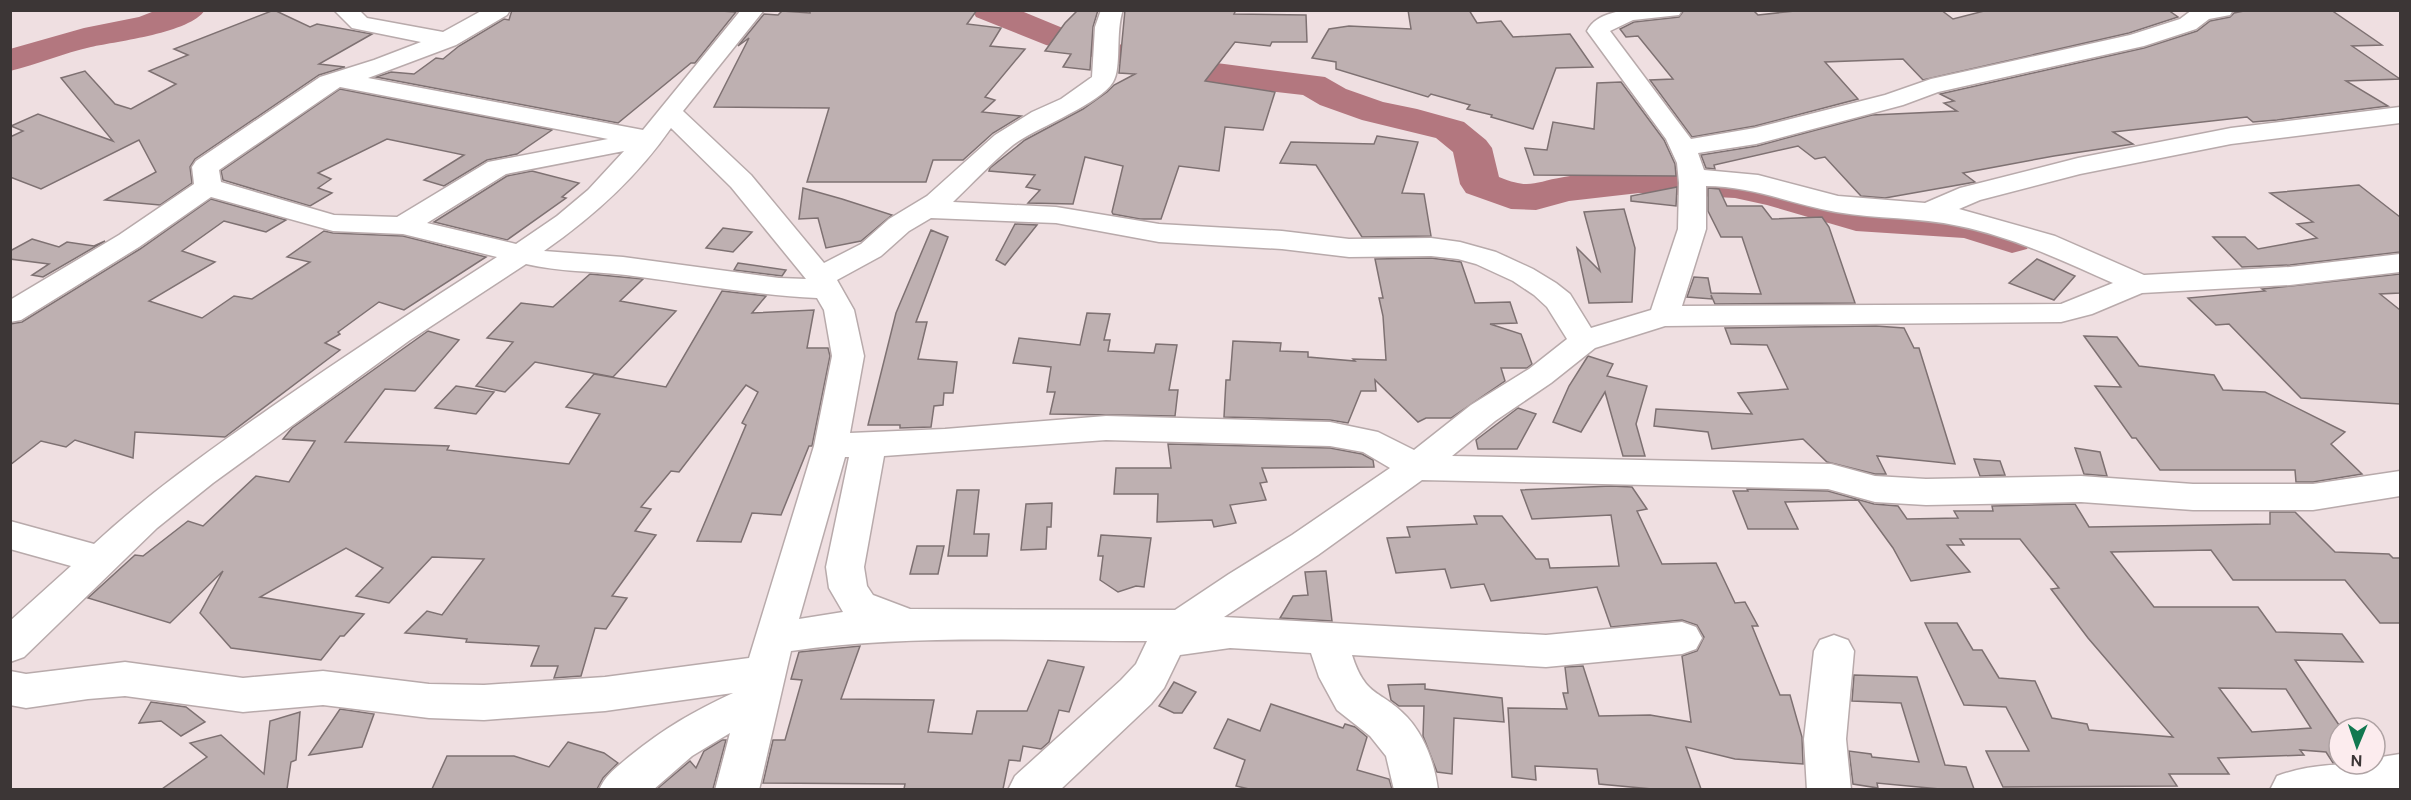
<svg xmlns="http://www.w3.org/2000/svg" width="2411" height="800" font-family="'DM Sans',sans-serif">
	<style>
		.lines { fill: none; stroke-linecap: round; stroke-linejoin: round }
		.river { fill: #b3777f; fill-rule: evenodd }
		.building { fill: #beb0b1; stroke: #7e7172; stroke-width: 1.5; fill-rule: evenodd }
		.minor-casing { stroke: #b8aaab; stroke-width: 3 }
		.minor { fill: #fff; fill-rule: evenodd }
	</style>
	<rect width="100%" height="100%" fill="#efdfe1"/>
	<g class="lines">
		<!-- river -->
		<g class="river">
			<path d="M157 10H205C190 33 118 41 91 47 64 53 38 64 10 71V49L84 28 139 17Z"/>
			<path d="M972 10H1019L1070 31 1113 43 1209 62 1325 77 1346 89 1383 102 1417 109 1464 122 1486 140 1492 148 1499 177C1531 190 1533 182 1564 177 1588 173 1616 169 1641 169 1686 169 1732 172 1776 182 1804 188 1831 201 1859 206 1900 212 2010 205 2033 240L2027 249 2012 253 1964 238 1856 231 1767 205 1735 198 1639 193 1569 201 1536 210 1511 209 1466 193 1460 184 1453 152 1436 138 1362 120 1320 105 1303 95 1209 84 1088 56 1046 45 976 17Z"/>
		</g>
	</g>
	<!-- building -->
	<g class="building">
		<polygon points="274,10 310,27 317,24 372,34 319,64 345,67 319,75 195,159 190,167 192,183 160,205 105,200 156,172 139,140 41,189 10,177 10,137 23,131 11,126 38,114 113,141 61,78 85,71 115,104 131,109 176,84 149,71 188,55 174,49"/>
		<polygon points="512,10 706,10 736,12 695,63 691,63 618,123 376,77 391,72 414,74 436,58 443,59 459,46 504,19 509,20"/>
		<polygon points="810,10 977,10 967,24 1001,28 990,46 1025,49 985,97 995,100 982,112 1021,116 993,133 963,160 933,160 926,182 807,182 829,108 714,107 749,38 738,46 764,14 778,15 782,11 810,13"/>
		<polygon points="1078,10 1098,10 1093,27 1090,70 1063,67 1071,54 1045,51 1065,23"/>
		<polygon points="1125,10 1236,10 1234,14 1306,15 1307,42 1272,42 1270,46 1235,42 1205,81 1275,92 1263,130 1225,127 1219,171 1179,166 1161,219 1140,219 1113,214 1112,212 1123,166 1085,157 1073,204 1028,203 1040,190 1026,187 1035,175 989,171 990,168 1025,140 1083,109 1107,92 1114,85 1135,74 1119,73"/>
		<polygon points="1408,10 1469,10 1477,23 1501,21 1513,37 1570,34 1593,67 1556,68 1533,129 1491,117 1492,115 1467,109 1470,105 1431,94 1428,97 1336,69 1336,62 1312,58 1329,29 1349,26 1411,29"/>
		<polygon points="1684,10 1753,10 1758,15 1795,11 1941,10 1953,19 1988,10 2168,10 2178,17 2129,33 1923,80 1903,59 1825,62 1858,99 1755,126 1692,137 1650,80 1673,79 1638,36 1626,37 1620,29 1634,22 1679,17"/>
		<polygon points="2249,10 2331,10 2382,45 2352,46 2400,79 2346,81 2388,106 2277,120 2253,122 2247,117 2113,132 2133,144 2054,156 1963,173 1975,182 1885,198 1861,196 1825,157 1815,159 1798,146 1714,165 1715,169 1706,168 1701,155 1757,146 1872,115 1957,111 1944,103 1954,101 1940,94 2144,48 2197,31 2210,21 2230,17 2234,13"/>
		<polygon points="1621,82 1664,140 1675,164 1676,176 1534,175 1525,148 1547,150 1553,122 1594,129 1597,83"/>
		<polygon points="340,89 552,130 517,154 487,160 444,186 424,180 464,155 387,139 318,173 331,179 318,188 332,193 310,206 223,180 221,171"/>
		<polygon points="1377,136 1418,142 1402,193 1424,194 1431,236 1362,237 1316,165 1280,163 1291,142 1374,144"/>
		<polygon points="532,171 579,183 562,197 566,198 507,240 434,222 507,176"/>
		<polygon points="2359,185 2400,217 2400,252 2290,265 2242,267 2213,237 2245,237 2258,249 2317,238 2297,224 2313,222 2270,193"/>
		<polygon points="1677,187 1676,206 1631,201 1631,196"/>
		<polygon points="803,188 842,199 892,215 861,241 826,248 818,218 799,219"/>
		<polygon points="1708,188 1719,189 1727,206 1762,206 1772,219 1822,217 1829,227 1855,303 1715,304 1711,295 1712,299 1687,297 1694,277 1708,278 1711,293 1761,294 1742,237 1721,237 1708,211"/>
		<polygon points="211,199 286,220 266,232 224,221 182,251 215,262 149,301 202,318 234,296 252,299 310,262 287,257 324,231 333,233 403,236 486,257 404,310 379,302 338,332 340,334 325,343 340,350 225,437 135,432 133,458 75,440 66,447 41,441 10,465 10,324 22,322 140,249"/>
		<polygon points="1624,209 1635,248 1632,302 1589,303 1577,248 1600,271 1584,212"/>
		<polygon points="1015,224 1037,225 1005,265 996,260"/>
		<polygon points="723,228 752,232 733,252 706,248"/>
		<polygon points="931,230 948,237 916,322 927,322 918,359 957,362 953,393 944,393 943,405 934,406 931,427 900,428 900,425 868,425 896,313"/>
		<polygon points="32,239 59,247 67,242 94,246 105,241 43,277 32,275 49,264 10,259 10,251"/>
		<polygon points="1431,258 1461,262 1475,303 1510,302 1517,323 1490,324 1521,334 1532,364 1527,368 1501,368 1505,381 1451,418 1426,418 1418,422 1375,380 1376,391 1361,391 1348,423 1330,420 1224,417 1226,380 1230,380 1233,341 1281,343 1280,351 1308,352 1308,357 1355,361 1353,359 1386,360 1383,316 1379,298 1383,298 1375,259"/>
		<polygon points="2037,259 2075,276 2054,300 2009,283"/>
		<polygon points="738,263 786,270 782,276 734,270"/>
		<polygon points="590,274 643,279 620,301 676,311 613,377 535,362 505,392 476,386 513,342 487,338 521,303 553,307"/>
		<polygon points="2400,274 2400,293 2380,294 2400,310 2400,404 2301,398 2229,324 2216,325 2188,298 2265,291 2262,289"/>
		<polygon points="722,291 766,296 752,313 814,310 807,348 828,348 830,356 812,446 809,446 781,515 752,513 741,542 697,541 746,425 742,423 758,392 746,385 679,472 671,471 641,507 651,509 635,531 656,535 612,596 627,598 606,629 595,628 581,676 554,678 558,666 531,666 539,646 466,642 467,639 405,633 427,611 442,615 484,559 432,557 389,603 356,596 383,568 346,548 260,597 364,614 344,636 340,636 321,660 231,648 200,613 223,571 170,623 88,598 135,555 143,556 188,521 203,526 256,476 289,482 315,441 283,439 292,428 428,331 459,340 415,391 385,389 345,442 449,446 447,450 569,464 600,414 566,407 594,374 666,387"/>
		<polygon points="1087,313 1110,314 1104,340 1110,340 1108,351 1154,353 1156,344 1177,345 1169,390 1178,390 1175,416 1050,414 1055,392 1047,392 1051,367 1013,363 1019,338 1080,345"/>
		<polygon points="1876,326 1904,328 1914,348 1919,348 1955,464 1877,456 1886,474 1875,474 1827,462 1803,439 1712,449 1708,432 1654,426 1656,409 1752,414 1738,393 1788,389 1767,345 1731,344 1725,328"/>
		<polygon points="2084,336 2117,337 2139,366 2214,375 2223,390 2265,392 2345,432 2331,444 2362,474 2313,482 2296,482 2295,470 2160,470 2136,438 2132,438 2095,386 2121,387"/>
		<polygon points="1588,356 1613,364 1607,376 1647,386 1636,424 1645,456 1623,456 1605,392 1581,432 1553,422 1569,386"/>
		<polygon points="456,386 494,392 476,414 435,408"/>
		<polygon points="1518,408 1536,414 1517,449 1478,449 1476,440"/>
		<polygon points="1168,444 1330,448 1362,454 1373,460 1374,467 1262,468 1267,482 1260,483 1266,500 1230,505 1236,523 1214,527 1212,520 1157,522 1158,494 1114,494 1116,468 1171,468"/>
		<polygon points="2075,448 2100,452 2107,476 2084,474"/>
		<polygon points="1974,459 2000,461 2005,475 1980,476"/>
		<polygon points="1611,486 1632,487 1647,509 1637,511 1662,564 1716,563 1735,603 1745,602 1758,626 1752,626 1780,695 1790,695 1802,737 1803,764 1735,759 1686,747 1701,789 1652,789 1599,784 1597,769 1535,766 1536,780 1512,777 1508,708 1567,709 1563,693 1568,693 1565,667 1583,666 1599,716 1650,715 1691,722 1682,656 1697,651 1704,637 1697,625 1682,620 1611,627 1597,587 1491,601 1484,584 1451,588 1445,569 1396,573 1387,538 1410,537 1407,527 1477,524 1474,516 1502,516 1536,559 1548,559 1550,568 1619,566 1611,515 1532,519 1521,490"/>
		<path d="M1747 489 1828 491 1874 504 1898 506 1907 519 1958 518 1954 511H1993L1992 506 2075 504 2089 527 2270 524V512H2295L2335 552 2389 554 2393 558H2400V623H2380L2345 580H2233L2211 550 2111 552 2154 607H2258L2276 632 2342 634 2363 662 2295 660 2339 725V762L2333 763 2326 752 2300 750 2304 755 2218 758 2229 774H2169L2177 786 2003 787 1986 751H2029L2006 707 1964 705 1925 623H1957L1973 650H1982L1999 678 2035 681 2052 718 2087 724 2089 730 2173 737 2088 638 2051 589 2059 588 2020 539H1960L1964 545H1947L1970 572 1911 581 1893 548 1858 500 1785 502 1798 529H1748L1733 491H1748ZM2219 688 2286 689 2311 728 2252 732Z"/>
		<polygon points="957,490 979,490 974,534 989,534 987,556 948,556"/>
		<polygon points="1052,503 1051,527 1047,527 1046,549 1021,550 1026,504"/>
		<polygon points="1101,535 1151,538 1144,587 1136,586 1118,592 1100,580 1103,556 1098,556"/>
		<polygon points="917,546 944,546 938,574 910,574"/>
		<polygon points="1326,571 1332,621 1280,618 1293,596 1308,595 1305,572"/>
		<polygon points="860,646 841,699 934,700 928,732 972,734 977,711 1027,711 1048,660 1084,667 1069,712 1059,710 1049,742 1041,749 1023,746 1020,761 1009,760 1003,789 904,789 905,784 763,783 773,740 785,740 802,680 791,679 799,652"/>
		<polygon points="1854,675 1917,677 1945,765 1966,767 1974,789 1940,789 1877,783 1878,788 1853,784 1849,751 1871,754 1872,757 1919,762 1901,703 1852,701"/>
		<polygon points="1174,682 1196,692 1182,713 1174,713 1159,706"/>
		<polygon points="1425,684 1425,689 1502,698 1504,722 1454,718 1452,774 1437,772 1423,736 1424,706 1399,706 1391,700 1388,685"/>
		<polygon points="151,702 186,707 205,722 181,736 161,721 139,723"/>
		<polygon points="1271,704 1343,728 1345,724 1355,727 1367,737 1357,770 1389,779 1392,789 1249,789 1236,786 1245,760 1214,748 1228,719 1260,731"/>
		<polygon points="340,709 374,714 362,747 309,755"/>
		<polygon points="300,712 296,760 291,762 287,789 162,789 207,757 190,743 221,735 264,774 270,721"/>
		<polygon points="722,740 726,740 713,789 657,789 690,761 696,768 704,751"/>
		<polygon points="568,742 604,753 618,763 603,778 597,789 432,789 447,756 514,756 549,767"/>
	</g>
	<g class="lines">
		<!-- minor casing -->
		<g class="minor-casing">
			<g id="minor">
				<path d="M334 10H359L367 18 443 32 483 10H510L507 15 456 45 368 78 643 130 741 10H764L683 111 751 175 824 263 861 244 889 219 927 196 995 135 1032 112 1061 99 1092 77 1095 27 1101 10H1123C1115 31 1122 68 1113 82 1099 105 1037 127 1013 145 992 162 973 183 953 202L1056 207 1159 224 1282 231 1349 239 1431 238 1460 242 1496 252 1533 269 1556 283 1570 294 1591 328 1651 310 1678 229 1679 183 1677 163 1666 139 1587 31C1601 3 1654 10 1682 10L1679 15 1633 20 1610 31 1691 139 1755 128 1885 95 1931 79 2130 35 2180 19 2192 10H2233L2230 15 2209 19 2196 29 2144 46 1938 92 1903 105 1756 144 1698 153 1704 170 1758 175 1838 196 1925 203 1960 188 2078 158 2231 128 2400 107V123L2231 144 2080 174 1980 200 1959 209 2055 236 2144 275 2290 267 2400 254V272L2290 285 2142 293 2092 314 2061 322 1665 326 1595 348 1551 383 1495 421 1452 456 1831 464 1875 476 1926 479 2081 476 2193 484H2313L2400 471V496L2313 510H2193L2081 502 1926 505 1875 502 1828 489 1422 480 1318 555 1224 617 1546 635 1682 622 1696 627 1702 638 1696 649 1682 654 1546 667 1352 655C1366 699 1381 689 1407 717 1424 735 1435 764 1438 790H1394L1386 756 1370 736 1337 710 1319 677 1311 653 1230 648 1180 655 1164 688 1151 704 1060 790H1008L1015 776 1121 680 1136 664 1147 641C1028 641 908 634 791 651L759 790H715L730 733 692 756 653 790H599C606 774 617 767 630 756 665 728 692 712 733 693L605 711 484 720 429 718 323 705 243 712 125 696 88 699 26 708 10 705V671L26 674 125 662 243 678 323 671 429 684 484 685 605 677 749 658 814 446 832 356 824 310 817 298C753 295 689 283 626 275 592 271 559 272 526 264L410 340 213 483 157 528 24 657 10 662V621L71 566 10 549V521L94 544C149 493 209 451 270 408 345 356 420 306 497 257L403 234 333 231 211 197 139 247 21 320 10 322V300L119 235 194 184 192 167 196 161 320 77 374 60 421 42 352 28ZM340 87 608 139 488 162 397 217 334 215 221 182 219 170ZM671 128 731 187 806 279 779 278 623 257 544 251C593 217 637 177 671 128ZM624 151 588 190 557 216 516 244 427 223 506 174ZM1706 186C1752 186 1792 204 1836 212 1877 219 1918 217 1959 226 2013 237 2063 261 2113 283L2061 304 1682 306 1706 229ZM931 218 1056 223 1159 242 1282 249 1349 257 1431 256 1458 259 1476 264 1513 281 1534 295 1547 307 1567 339 1529 369 1471 405 1414 450 1378 432 1330 422 1106 416 945 429 850 433 864 356 854 310 837 280 881 256 909 231ZM1106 440 1330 446 1363 452 1390 468 1292 535 1229 574 1175 610 910 609 873 595 867 586 864 567 884 456ZM845 457H849L826 567 829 588 843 612 799 619Z"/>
				<polygon points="1834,635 1848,640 1854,651 1846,739 1851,790 1807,790 1804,739 1814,651 1820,640"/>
				<path d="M2400 754V790H2270L2277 776C2309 764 2341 764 2375 764V758Z"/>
			</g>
		</g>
		<!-- minor -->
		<use href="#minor" class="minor"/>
	</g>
	<!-- border -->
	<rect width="2411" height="800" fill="none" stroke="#3c3636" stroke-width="24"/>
	<!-- north arrow -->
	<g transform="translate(2357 746) rotate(182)"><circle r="28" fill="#fcecee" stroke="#afa3a4" stroke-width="1.5"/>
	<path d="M0-4.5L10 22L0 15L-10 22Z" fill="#127850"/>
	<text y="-9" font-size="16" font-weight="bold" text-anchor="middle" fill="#3c3636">N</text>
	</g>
</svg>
